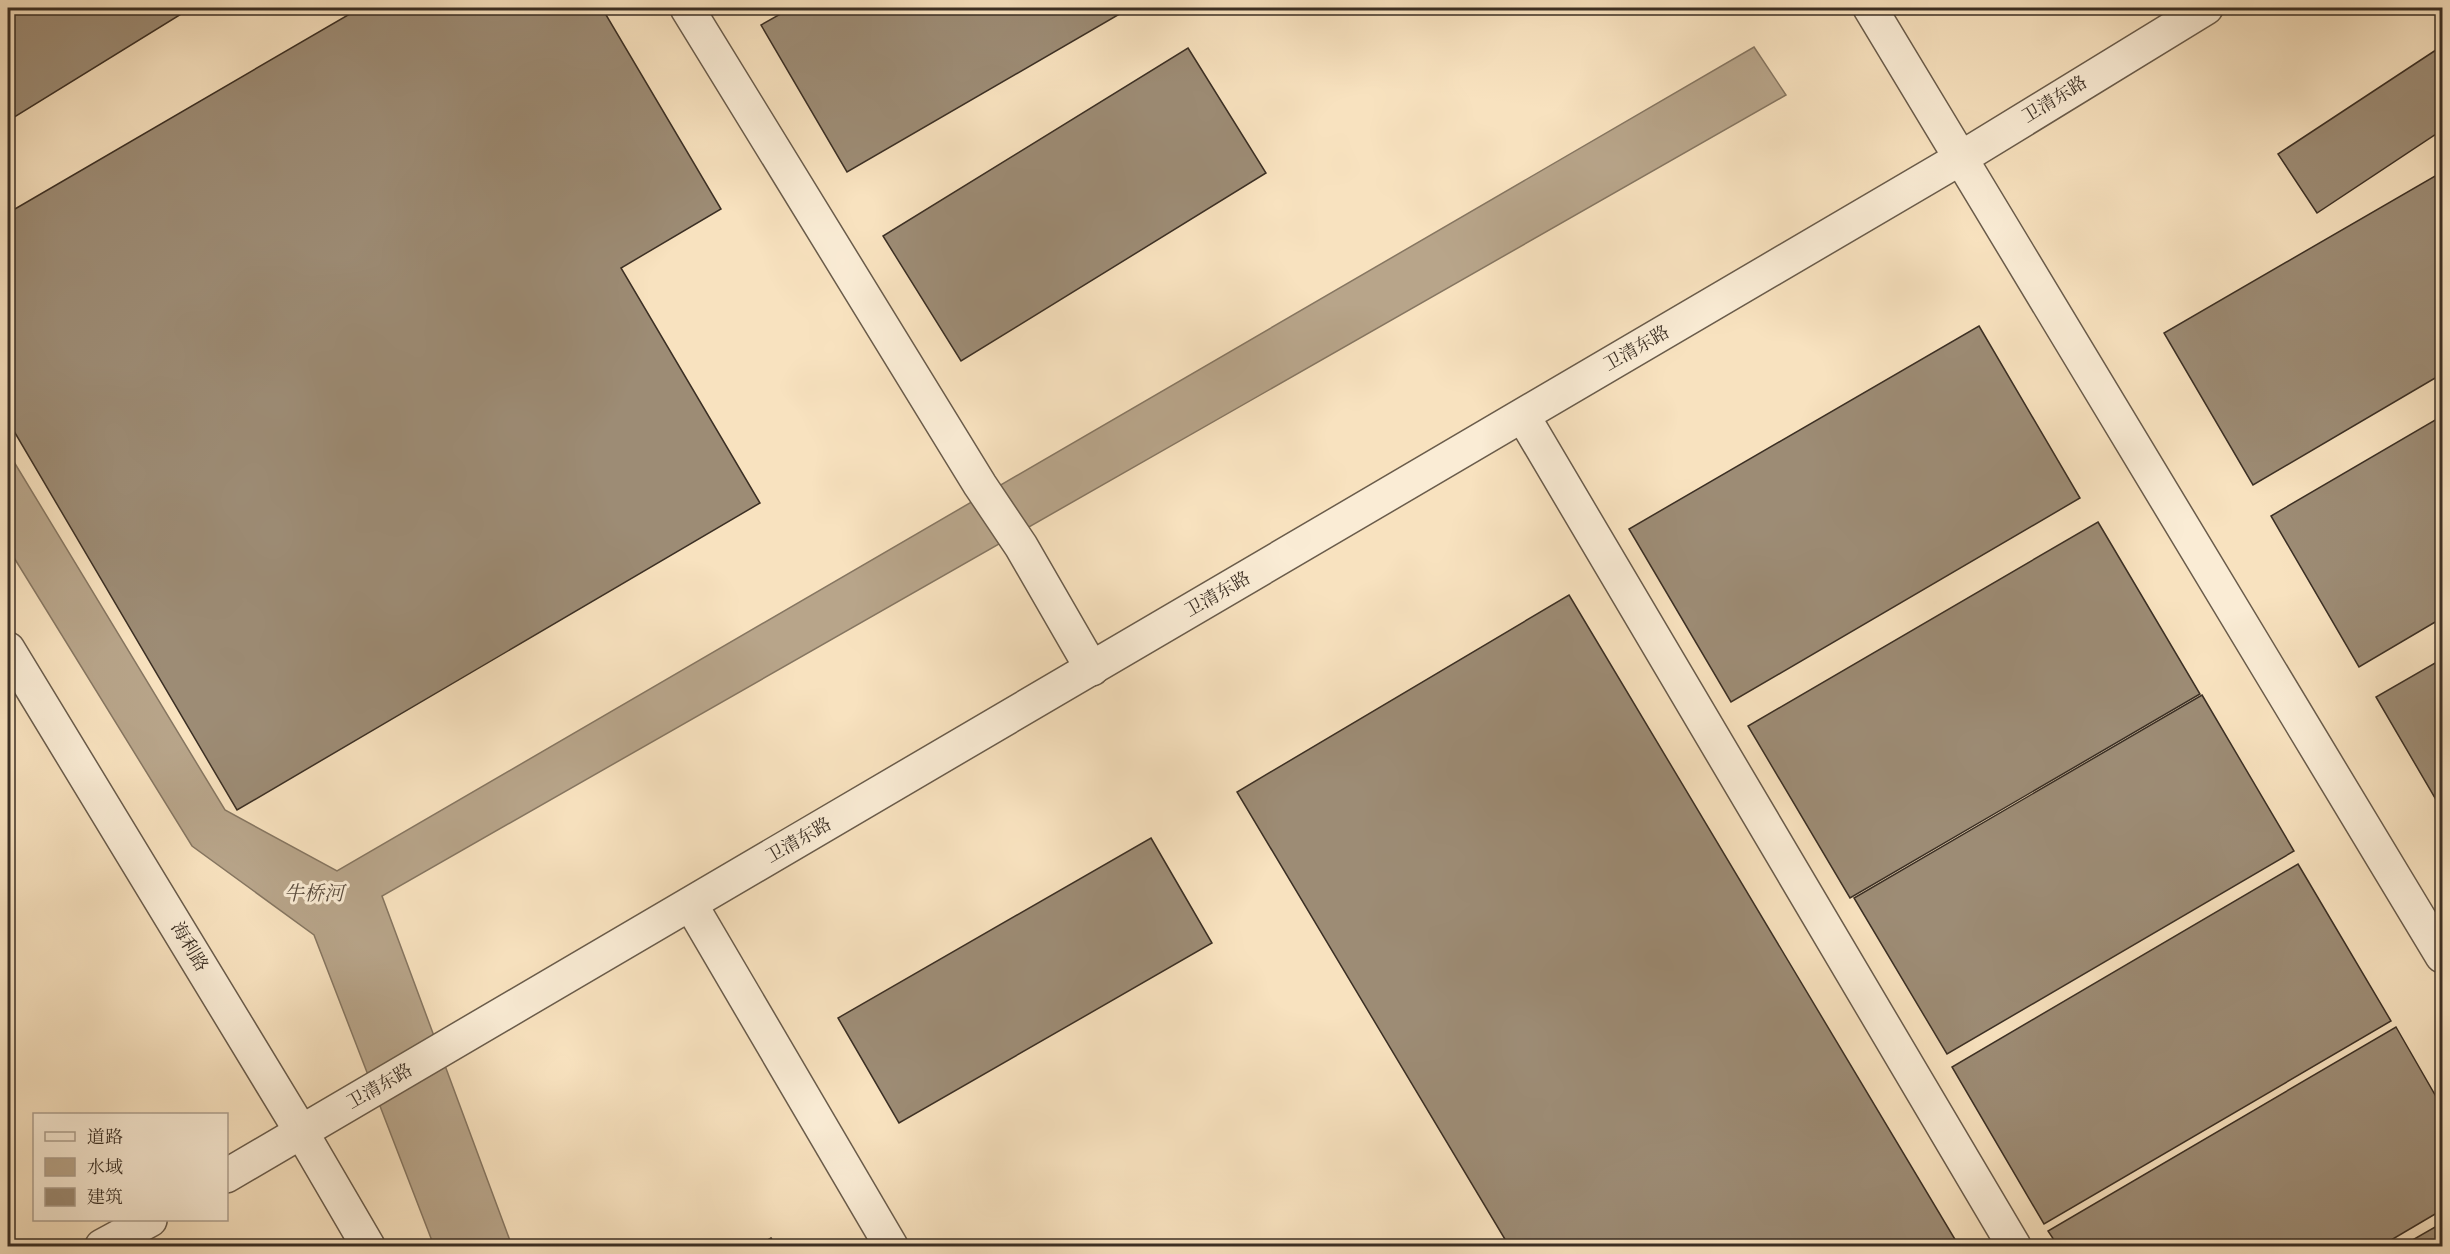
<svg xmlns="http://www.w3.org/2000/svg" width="2450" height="1254" font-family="'Old Standard TT','Noto Serif SC',serif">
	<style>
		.water { fill: #b8a58a; stroke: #867661; stroke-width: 1.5 }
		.building { fill: #9d8c75; stroke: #3b2f24; stroke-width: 1.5 }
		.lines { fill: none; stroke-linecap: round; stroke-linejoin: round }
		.minor-casing { stroke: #6a5c4b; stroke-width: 36 }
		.minor { stroke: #faecd5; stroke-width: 33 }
		.labels { text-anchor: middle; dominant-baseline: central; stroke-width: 6; stroke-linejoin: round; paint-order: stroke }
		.street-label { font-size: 18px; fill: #3b2f24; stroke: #faecd5 }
		.water-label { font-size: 20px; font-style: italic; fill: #5a4c3e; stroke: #faecd5 }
	</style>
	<rect width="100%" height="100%" fill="#f8e2bf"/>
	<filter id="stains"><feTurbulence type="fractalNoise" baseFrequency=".00333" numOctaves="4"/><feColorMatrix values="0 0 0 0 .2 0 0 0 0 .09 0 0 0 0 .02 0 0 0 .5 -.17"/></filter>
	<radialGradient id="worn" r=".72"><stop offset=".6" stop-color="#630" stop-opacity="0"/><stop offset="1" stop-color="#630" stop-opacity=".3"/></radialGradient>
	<!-- water -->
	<polygon class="water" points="1754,47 1786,95 382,896 512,1246 434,1246 314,935 192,846 8,548 8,452 225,810 337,871"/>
	<!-- building -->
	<g class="building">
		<polygon points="8,8 191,8 8,121"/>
		<polygon points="360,8 602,8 721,209 621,268 760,503 237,810 8,421 8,213"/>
		<polygon points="791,8 1130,8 847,172 761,25"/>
		<polygon points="2442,46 2442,130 2317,213 2278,154"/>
		<polygon points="1188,48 1266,173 961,361 883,236"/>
		<polygon points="2442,172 2442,374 2253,485 2164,333"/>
		<polygon points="1979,326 2080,498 1731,702 1629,529"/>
		<polygon points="2442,416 2442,618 2359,667 2271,516"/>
		<polygon points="2098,522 2200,694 1850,898 1748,726"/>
		<polygon points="1569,595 1959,1246 1509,1246 1237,792"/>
		<polygon points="2442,659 2442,810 2376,697"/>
		<polygon points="2202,695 2294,851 1947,1054 1854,898"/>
		<polygon points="1151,838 1212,943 899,1123 838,1018"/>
		<polygon points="2298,864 2391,1021 2044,1224 1952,1067"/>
		<polygon points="2396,1027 2442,1107 2442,1210 2381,1246 2058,1246 2048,1231"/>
		<polygon points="2442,1223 2442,1246 2402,1246"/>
		<polygon points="771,1238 776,1246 757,1246"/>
	</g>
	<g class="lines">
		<!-- minor casing -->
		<g class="minor-casing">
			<g id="minor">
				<polyline points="687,8 980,485 1021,546 1092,669"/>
				<polyline points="1870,8 2442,956"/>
				<polyline points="1523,416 2014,1246"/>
				<polyline points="8,649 302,1133 368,1246"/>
				<polyline points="691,905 891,1246"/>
				<polyline points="226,1176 1961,158 2206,8"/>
				<polyline points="102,1246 150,1220"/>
			</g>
		</g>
		<!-- minor -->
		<use href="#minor" class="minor"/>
	</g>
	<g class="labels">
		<!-- street labels -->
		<g class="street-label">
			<text transform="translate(2055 100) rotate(-32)">卫清东路</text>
			<text transform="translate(1637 349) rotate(-30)">卫清东路</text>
			<text transform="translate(1218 595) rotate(-30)">卫清东路</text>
			<text transform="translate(799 841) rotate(-30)">卫清东路</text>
			<text transform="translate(189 947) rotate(59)">海利路</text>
			<text transform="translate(380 1087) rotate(-30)">卫清东路</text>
		</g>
		<!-- water labels -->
		<g class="water-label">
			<text x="314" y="895">牛桥河</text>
		</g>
	</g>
	<!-- margin -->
	<rect width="2450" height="1254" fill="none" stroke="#f8e2bf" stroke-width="30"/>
	<rect x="9" y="9" width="2432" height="1236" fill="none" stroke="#3b2f24" stroke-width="3"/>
	<rect x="15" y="15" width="2420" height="1224" fill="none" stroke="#3b2f24" stroke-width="1.5"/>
	<!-- legend -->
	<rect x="33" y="1113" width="195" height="108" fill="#faecd5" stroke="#aea08e" stroke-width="1.5"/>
	<rect x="45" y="1132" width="30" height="9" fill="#faecd5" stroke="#aea08e" stroke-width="1.5"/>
	<text x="87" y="1143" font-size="18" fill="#3b2f24">道路</text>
	<rect x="45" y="1158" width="30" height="18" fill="#b8a58a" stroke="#aea08e" stroke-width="1.5"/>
	<text x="87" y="1173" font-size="18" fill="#3b2f24">水域</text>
	<rect x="45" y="1188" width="30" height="18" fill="#9d8c75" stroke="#aea08e" stroke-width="1.5"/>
	<text x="87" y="1203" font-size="18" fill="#3b2f24">建筑</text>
	<rect width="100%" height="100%" filter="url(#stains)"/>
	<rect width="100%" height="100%" fill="url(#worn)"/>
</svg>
